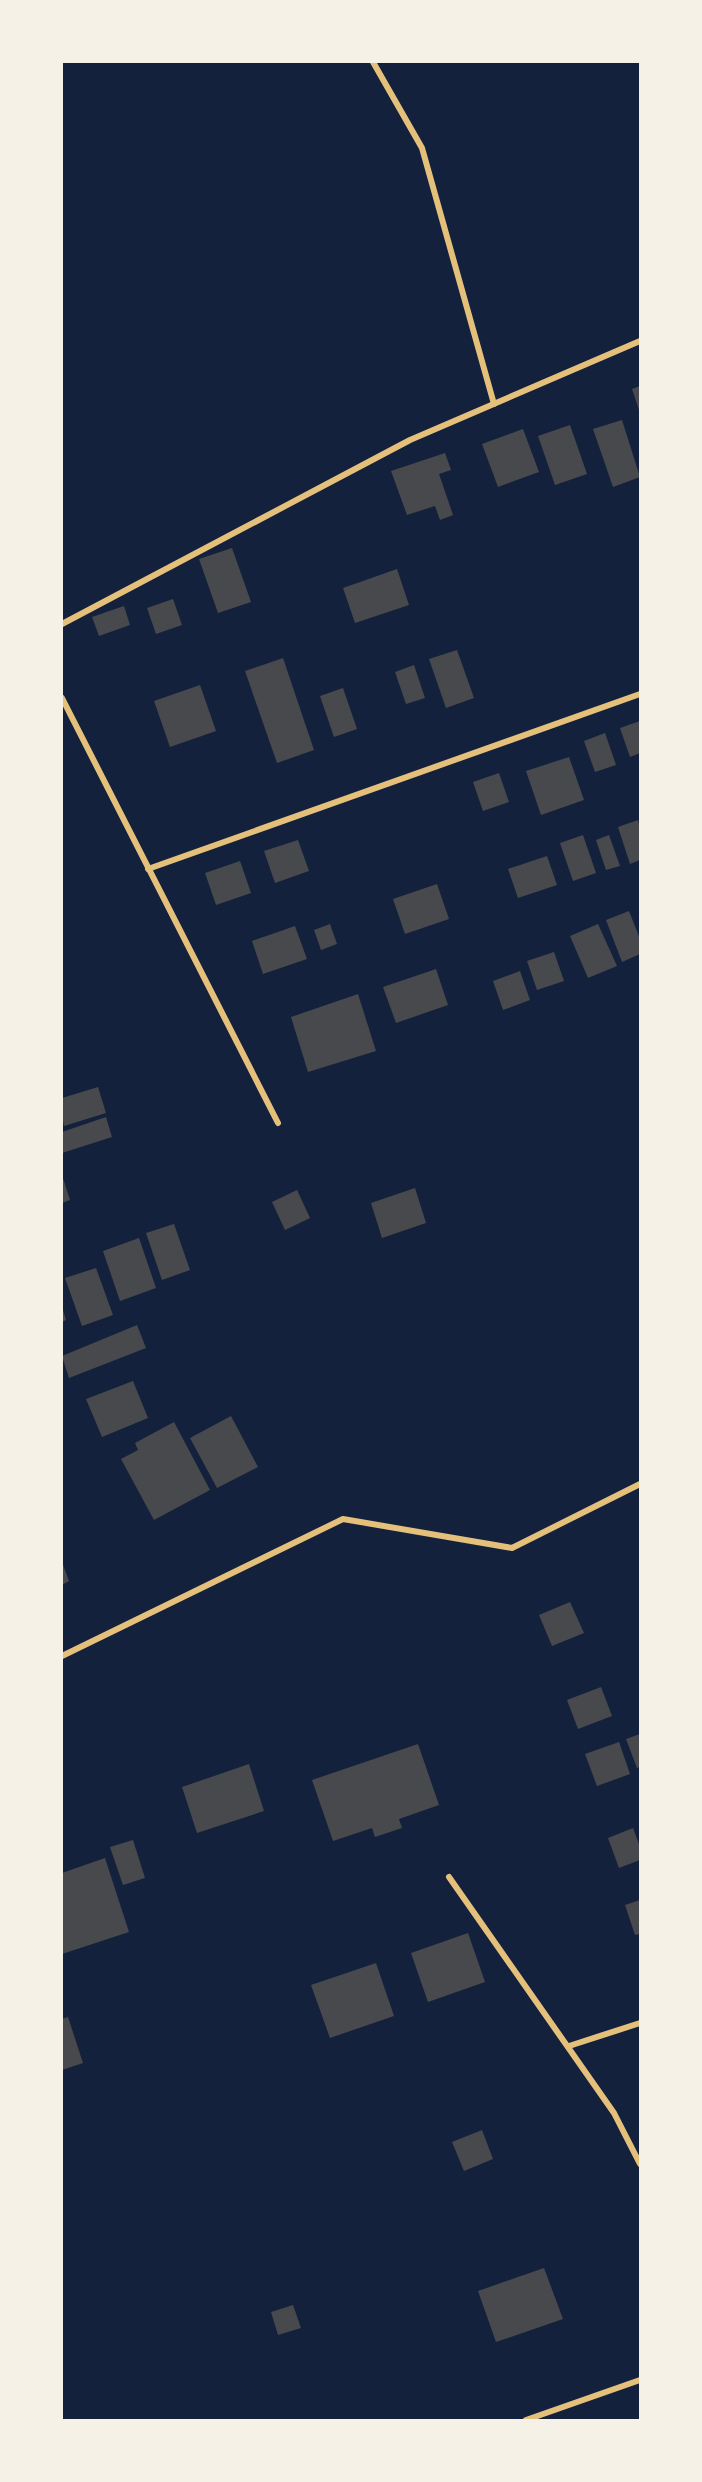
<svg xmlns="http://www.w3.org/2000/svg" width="702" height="2482" font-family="Jost,sans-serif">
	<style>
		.building { fill: #48494c }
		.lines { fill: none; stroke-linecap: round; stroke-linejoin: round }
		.minor { stroke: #e5c07b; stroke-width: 6 }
	</style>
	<rect width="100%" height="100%" fill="#14213d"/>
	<!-- building -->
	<g class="building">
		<polygon points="640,386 640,413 632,389"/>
		<polygon points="622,420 640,477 613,487 593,429"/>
		<polygon points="570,425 587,474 555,485 538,436"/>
		<polygon points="523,429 539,472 498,487 482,444"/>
		<polygon points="445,453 451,470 439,474 453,515 440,520 435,506 407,515 391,471"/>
		<polygon points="232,548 251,602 218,613 199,559"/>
		<polygon points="397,569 409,605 355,623 343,588"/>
		<polygon points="173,599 182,625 156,634 147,608"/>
		<polygon points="124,606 130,625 99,636 92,617"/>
		<polygon points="457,650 474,698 446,708 429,659"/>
		<polygon points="283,658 314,750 277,763 245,671"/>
		<polygon points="414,665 425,698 406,704 395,672"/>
		<polygon points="200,685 216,731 170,747 154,701"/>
		<polygon points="343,688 357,729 334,737 320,696"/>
		<polygon points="640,721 640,753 630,757 620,728"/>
		<polygon points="605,733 616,765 595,772 584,741"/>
		<polygon points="569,757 584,800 541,815 526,771"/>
		<polygon points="499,773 509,802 483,811 473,782"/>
		<polygon points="638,820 640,828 640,860 630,864 618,827"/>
		<polygon points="583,835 596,873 573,881 560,843"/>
		<polygon points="609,835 620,866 606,870 596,840"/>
		<polygon points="298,840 309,871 275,883 264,851"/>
		<polygon points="547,856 557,885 518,898 508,869"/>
		<polygon points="240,861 251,893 216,905 205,873"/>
		<polygon points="437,884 449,919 405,934 393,899"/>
		<polygon points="629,911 640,939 640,954 622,962 606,920"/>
		<polygon points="330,924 337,944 321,950 314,930"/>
		<polygon points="598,924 617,966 588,978 570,936"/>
		<polygon points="295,926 307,959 263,974 252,941"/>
		<polygon points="554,952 564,981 537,990 527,961"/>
		<polygon points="436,969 448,1005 396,1023 383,987"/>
		<polygon points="520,971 530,1000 503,1010 493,981"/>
		<polygon points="358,994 376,1051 308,1072 291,1017"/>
		<polygon points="98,1087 106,1113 64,1126 62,1117 62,1098"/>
		<polygon points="106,1117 112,1137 62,1153 62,1132"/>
		<polygon points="62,1175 70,1200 62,1203"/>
		<polygon points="415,1188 426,1223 382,1238 371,1203"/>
		<polygon points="297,1190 310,1218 285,1230 272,1202"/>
		<polygon points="174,1224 190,1270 162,1280 146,1233"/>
		<polygon points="139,1238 156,1288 120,1301 103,1251"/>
		<polygon points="96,1268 113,1315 82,1326 65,1278"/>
		<polygon points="62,1307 66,1320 62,1322"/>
		<polygon points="137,1325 146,1348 69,1378 62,1356"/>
		<polygon points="133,1381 148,1418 102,1437 86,1399"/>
		<polygon points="231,1416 258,1467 217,1488 190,1438"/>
		<polygon points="174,1422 210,1490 154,1520 121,1459 138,1450 135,1443"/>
		<polygon points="62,1562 69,1581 62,1585"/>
		<polygon points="570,1602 584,1633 552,1646 539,1615"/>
		<polygon points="601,1687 612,1716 578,1729 567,1700"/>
		<polygon points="640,1734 640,1767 637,1768 626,1739"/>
		<polygon points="619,1742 630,1774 597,1786 585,1754"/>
		<polygon points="418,1744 439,1805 399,1819 402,1828 375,1837 372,1828 333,1841 312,1780"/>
		<polygon points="249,1764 264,1811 197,1833 182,1787"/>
		<polygon points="633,1828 640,1847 640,1860 619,1868 608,1838"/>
		<polygon points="133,1840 145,1878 123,1885 110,1847"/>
		<polygon points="105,1858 129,1932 62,1954 62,1873"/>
		<polygon points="640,1900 640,1934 635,1935 625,1905"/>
		<polygon points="468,1933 485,1982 428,2002 411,1953"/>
		<polygon points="376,1963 394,2016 330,2038 311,1985"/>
		<polygon points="68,2017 83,2063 62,2070 62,2019"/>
		<polygon points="482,2130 493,2159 464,2171 452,2142"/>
		<polygon points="544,2268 563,2319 496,2342 478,2291"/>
		<polygon points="293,2305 301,2328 278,2335 271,2312"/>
	</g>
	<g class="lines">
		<!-- minor -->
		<g class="minor">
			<polyline points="373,62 422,148 494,404"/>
			<polyline points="62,624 410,440 640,341"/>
			<polyline points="62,698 278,1123"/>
			<polyline points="148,869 640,694"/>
			<polyline points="62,1656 343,1519 512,1548 640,1484"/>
			<polyline points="449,1877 614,2113 640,2164"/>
			<polyline points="569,2046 640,2023"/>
			<polyline points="526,2420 640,2380"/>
		</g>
	</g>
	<!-- border -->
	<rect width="702" height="2482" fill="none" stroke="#f6f1e7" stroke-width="126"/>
</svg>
